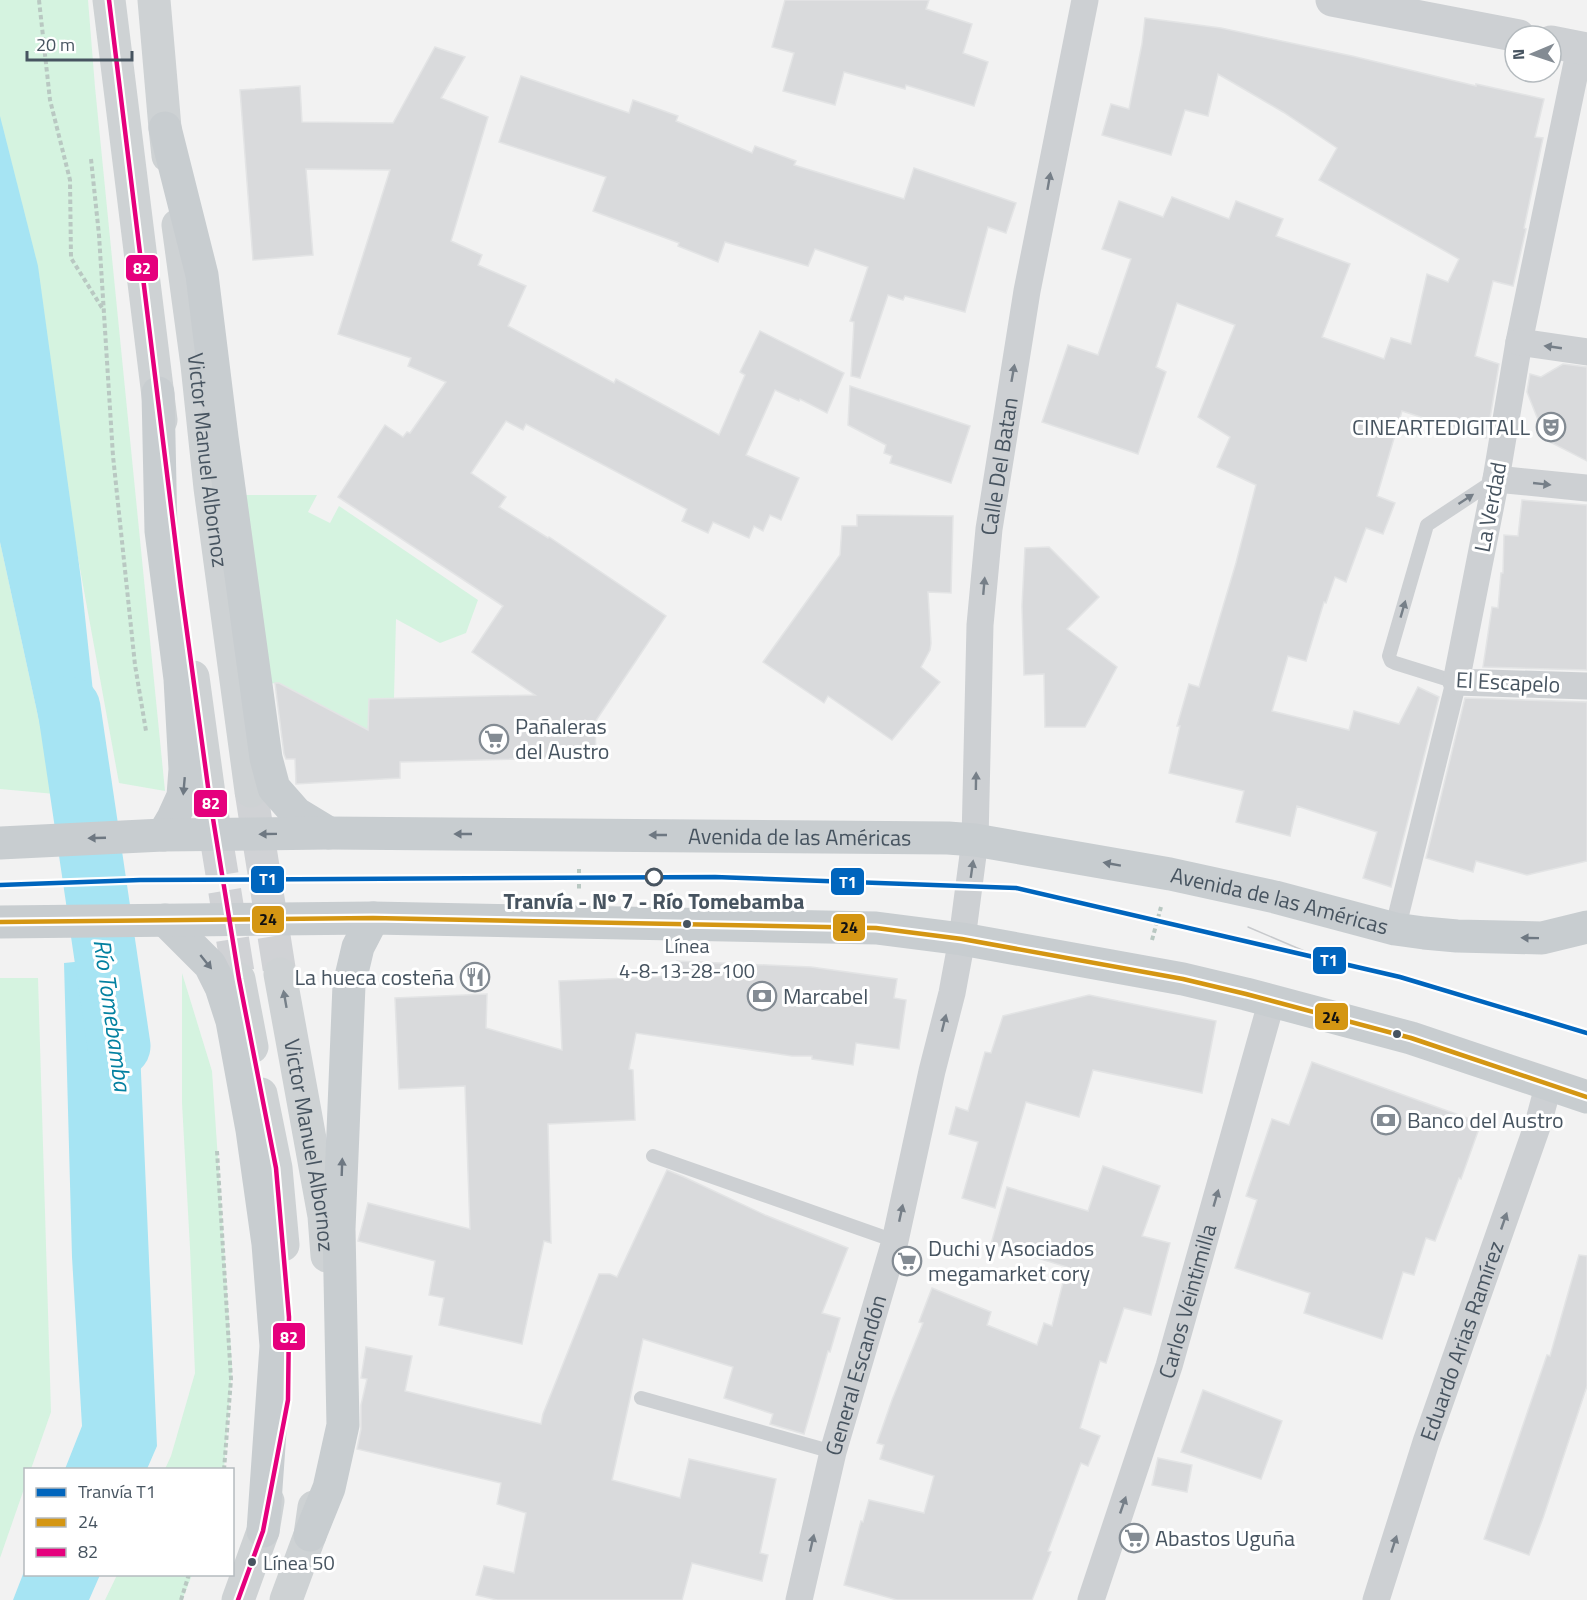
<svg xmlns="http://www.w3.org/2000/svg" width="1587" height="1600" font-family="'Titillium Web',sans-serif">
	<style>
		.green { fill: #d5f3e0 }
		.water { fill: #a6e4f3 }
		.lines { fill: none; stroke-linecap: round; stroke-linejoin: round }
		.river { stroke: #a6e4f3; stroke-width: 63 }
		.building { fill: #d9dadc; stroke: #e3e4e5; stroke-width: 1.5 }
		.secondary-tunnel { stroke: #d0d2d5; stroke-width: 33; stroke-dasharray: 33 16; stroke-linecap: butt }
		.path { stroke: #b9c8c2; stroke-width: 4; stroke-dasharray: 4.5 3; stroke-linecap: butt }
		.service { stroke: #cdd0d3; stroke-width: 14 }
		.pedestrian { stroke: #cdd0d3; stroke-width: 21 }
		.minor { stroke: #cdd0d3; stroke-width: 27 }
		.tertiary { stroke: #cdd0d3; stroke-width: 33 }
		.secondary { stroke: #ced2d4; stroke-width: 33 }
		.primary { stroke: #c8cdd0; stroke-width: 33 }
		.tram { stroke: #c7c9cc; stroke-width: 1.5 }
		.bus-1-casing { stroke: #fff; stroke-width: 9 }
		.bus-2-casing { stroke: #fff; stroke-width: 9 }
		.bus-1 { stroke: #d49613; stroke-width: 4.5 }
		.bus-2 { stroke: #e5007d; stroke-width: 4.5 }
		.tram-1-casing { stroke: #fff; stroke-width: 9 }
		.tram-1 { stroke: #0065bd; stroke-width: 4.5 }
		.oneway { fill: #767f88 }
		.oneway2 { fill: #6e7882 }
		.oneway3 { fill: #768089 }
		.stop-dot { fill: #fff; stroke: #475460; stroke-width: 3 }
		.bus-dot { fill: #475460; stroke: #fff; stroke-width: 2 }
		.labels { text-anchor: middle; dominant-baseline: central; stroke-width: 6; stroke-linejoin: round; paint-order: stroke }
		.bus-label { font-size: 20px; fill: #475460; stroke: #fff }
		.poi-label { font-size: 22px; fill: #475460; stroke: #fff; text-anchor: start }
		.street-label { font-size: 22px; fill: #475460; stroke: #fff }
		.stop-label { font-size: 22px; font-weight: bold; fill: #475460; stroke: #fff }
		.water-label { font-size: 24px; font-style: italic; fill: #0381a1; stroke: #fff }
		.line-badge { stroke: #fff; stroke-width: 2 }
		.badge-label { font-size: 16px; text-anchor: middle; font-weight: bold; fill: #fff }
		.pale-badge-label { font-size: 16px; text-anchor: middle; font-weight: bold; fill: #111 }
	</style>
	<rect width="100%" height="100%" fill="#f2f2f2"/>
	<!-- green -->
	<g class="green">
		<polygon points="0,0 88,0 95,87 165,791 119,783 0,129"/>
		<polygon points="243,495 317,495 308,512 330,523 339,506 478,600 466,633 440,643 396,619 394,698 369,699 368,730 279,683 261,684"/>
		<polygon points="0,542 55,794 0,789"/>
		<polygon points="182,973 212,1071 232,1367 224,1469 165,1469 171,1456 195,1373 190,1248 182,1103"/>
		<polygon points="0,978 38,978 51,1412 31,1469 26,1470 25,1486 0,1558"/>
		<polygon points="117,1575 117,1574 192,1575 182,1600 105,1600"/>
	</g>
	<!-- water -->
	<g class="water">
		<polygon points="0,116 38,266 81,579 104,795 55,794 0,542"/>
		<polygon points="136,956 157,1446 147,1469 65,1469 82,1426 72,1257 64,963"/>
		<polygon points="25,1569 26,1574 100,1575 89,1600 13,1600"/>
	</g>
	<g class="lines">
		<!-- river -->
		<polyline class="river" points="69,708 119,1046"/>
	</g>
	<!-- building -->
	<g class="building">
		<polygon points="785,0 929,0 926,9 972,24 963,53 988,62 974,106 906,85 905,89 844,72 835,105 783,91 794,53 772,47"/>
		<polygon points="1145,18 1221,28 1352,56 1476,86 1476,84 1544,99 1535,137 1543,138 1524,228 1526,229 1513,286 1493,281 1475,356 1499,364 1488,430 1486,438 1402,411 1377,496 1395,503 1383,534 1366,528 1346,582 1335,577 1326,603 1324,602 1306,661 1288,656 1272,711 1349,730 1354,711 1399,724 1418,687 1439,697 1391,887 1363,878 1377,832 1297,806 1290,836 1236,822 1244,791 1169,773 1180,726 1177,726 1189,684 1199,687 1236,563 1256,485 1217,467 1230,437 1198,417 1235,325 1177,303 1156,367 1166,372 1138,454 1042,422 1068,345 1098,355 1131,259 1102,249 1119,201 1163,217 1172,197 1229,219 1236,201 1283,219 1276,236 1350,264 1322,337 1384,359 1391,338 1411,344 1427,274 1448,282 1459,259 1319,180 1337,148 1283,112 1218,74 1208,116 1185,110 1171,155 1102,135 1111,104 1129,109 1142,44"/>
		<polygon points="435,47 465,57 441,98 488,117 451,241 482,255 478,265 526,286 508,326 614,383 616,379 719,435 745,375 740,372 760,331 844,373 827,413 800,399 799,401 775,390 746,455 799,478 781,520 770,515 763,531 754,526 749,538 713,522 708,533 682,521 687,509 526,424 523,430 506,421 471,473 506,497 499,507 548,538 549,537 666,616 595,722 596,757 400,762 400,778 296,784 295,759 286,759 284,754 275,683 279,683 368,730 369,699 535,695 472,652 503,606 338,497 385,425 403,437 407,432 410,433 446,382 408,366 411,358 338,334 390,170 306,169 313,255 253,260 240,90 300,86 302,122 393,123"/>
		<polygon points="521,76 629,113 633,100 678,116 676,121 752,153 755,146 796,161 794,165 904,199 914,168 1016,203 1006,233 988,227 965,312 905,296 903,300 888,295 860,378 851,376 854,322 850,321 868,267 815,249 808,266 725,242 718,262 678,246 679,243 593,211 606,177 499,142"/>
		<polygon points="1563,364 1587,367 1587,461 1546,440 1527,392 1530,374 1541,377"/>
		<polygon points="850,386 970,426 951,483 890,463 892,456 884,453 886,445 848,425"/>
		<polygon points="1522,500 1587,505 1587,670 1483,667 1492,607 1498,608 1501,573 1503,573 1504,535 1518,536"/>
		<polygon points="857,515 953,516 951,593 928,592 931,643 930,650 921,667 940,682 892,740 828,696 824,703 763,662 840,555 842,526 857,526"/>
		<polygon points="1049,547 1099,597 1067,629 1117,667 1085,727 1045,727 1044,674 1024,675 1022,606 1025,548"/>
		<polygon points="1465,698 1587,702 1587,861 1527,875 1476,861 1473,872 1426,858"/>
		<polygon points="677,961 811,967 897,979 894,998 906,1000 899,1049 856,1043 853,1065 812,1059 812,1056 792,1056 636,1033 629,1069 633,1070 635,1120 548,1124 551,1243 544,1241 522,1344 439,1325 444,1298 429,1295 435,1261 358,1241 368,1203 470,1229 465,1086 399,1089 395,998 487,994 486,1028 562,1050 559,981 677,976"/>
		<polygon points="1089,995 1216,1021 1202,1093 1093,1070 1079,1117 1026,1102 995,1208 962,1198 978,1142 949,1134 956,1107 968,1111 985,1052 991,1053 1003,1016"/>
		<polygon points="1312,1062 1481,1123 1461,1179 1459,1178 1435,1241 1426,1238 1414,1275 1403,1272 1382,1339 1304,1313 1310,1293 1235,1268 1257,1200 1246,1196 1272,1119 1289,1125"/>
		<polygon points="1103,1166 1160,1186 1142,1236 1170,1243 1151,1315 1124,1308 1106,1363 1100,1361 1080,1428 1100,1436 1088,1466 1081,1463 1048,1551 1051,1552 1032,1600 897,1600 844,1585 861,1521 863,1522 869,1500 924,1513 934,1476 880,1459 884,1445 877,1443 892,1400 923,1323 919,1322 932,1288 991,1312 987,1325 1037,1345 1044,1323 1052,1326 1067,1267 991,1244 1007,1187 1088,1211"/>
		<polygon points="667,1170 684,1177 765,1215 848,1248 822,1313 840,1318 830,1352 828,1351 804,1434 770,1424 773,1414 724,1398 733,1367 643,1339 612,1480 680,1498 689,1459 776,1479 760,1553 768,1555 762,1581 692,1563 682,1600 497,1600 476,1595 484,1566 514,1573 526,1513 497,1504 501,1483 357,1449 361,1429 361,1405 367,1379 361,1378 366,1347 412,1356 405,1391 541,1424 543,1414 599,1274 610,1274 617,1277"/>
		<polygon points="1579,1255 1587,1256 1587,1386 1543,1518 1529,1555 1484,1539 1547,1355 1550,1356"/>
		<polygon points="1203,1390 1282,1421 1261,1479 1181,1452"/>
		<polygon points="1158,1458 1192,1465 1187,1492 1152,1485"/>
	</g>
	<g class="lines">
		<!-- secondary-tunnel -->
		<g class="secondary-tunnel">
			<polyline points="251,791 280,974"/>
			<polyline points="209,794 239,979"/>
		</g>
		<!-- path -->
		<g class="path">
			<polyline points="39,0 50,100 70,180 71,258 104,311"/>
			<polyline points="91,159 99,235 113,456 135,665 146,731"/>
			<polyline points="579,869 579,889"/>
			<polyline points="856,894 857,872"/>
			<polyline points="1152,940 1161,907"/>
			<polyline points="217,1151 231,1379 224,1470"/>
			<polyline points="181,1600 189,1574"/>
		</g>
		<!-- service -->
		<g class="service">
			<polyline points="1456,682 1395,663 1391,661 1389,656 1427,525 1495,480"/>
			<polyline points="653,1156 895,1241"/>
			<polyline points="641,1398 833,1452"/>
		</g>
		<!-- pedestrian -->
		<polyline class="pedestrian" points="1395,929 1456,682"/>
		<!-- minor -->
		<g class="minor">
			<polyline points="1580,48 1519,342 1496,479 1456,682 1587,686"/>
			<polyline points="1519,342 1587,352"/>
			<polyline points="1496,479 1587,488"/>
			<path id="s1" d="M799 1600 833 1452 895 1241 932 1071 952 993 962 939 975 840 980 625 989 529 1027 291 1085 0"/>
			<path id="s2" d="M1091 1600 1169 1366 1272 1000"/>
			<path id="s3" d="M1376 1600 1426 1442 1538 1124 1549 1083"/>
		</g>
		<!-- tertiary -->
		<g class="tertiary">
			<polyline points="1332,0 1519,36"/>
			<polyline points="1551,42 1587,49"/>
		</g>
		<!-- secondary -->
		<g class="secondary">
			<polyline points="109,0 161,420"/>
			<polyline points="154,0 165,128 168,156"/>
			<path id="s4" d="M178 225 197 365 210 488 251 791"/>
			<polyline points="193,677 209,794"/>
			<path id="s5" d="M280 974 324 1216 327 1256"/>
			<polyline points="239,979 252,1047"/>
			<polyline points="261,1094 276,1168 283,1245"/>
			<polyline points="238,1600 263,1531 268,1501"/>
			<polyline points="286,1600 310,1535 314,1507"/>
		</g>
		<!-- primary -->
		<g class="primary">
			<polyline points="165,128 202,275 222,437 266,758 274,788 296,813 329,833"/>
			<polyline points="158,393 161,531 180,679 185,769 183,796 173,818 163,835"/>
			<path id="s6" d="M0 843 163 835 329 833 948 838 975 840 1170 874 1275 897 1395 929 1424 933 1457 936 1542 938 1587 927"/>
			<polyline points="165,920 210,965 221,987 232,1021 252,1130 268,1244 276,1346 263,1531"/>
			<polyline points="0,922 373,918 876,928 962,939 1183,979 1246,994 1411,1038 1587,1097"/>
			<polyline points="310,1535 329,1488 343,1425 339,1229 349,985 358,947 373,918"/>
		</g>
		<!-- tram -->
		<polyline class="tram" points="1248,927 1323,959"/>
		<!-- bus-1 casing -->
		<g class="bus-1-casing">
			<polyline id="bus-1" points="0,922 373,918 876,928 962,939 1183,979 1246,994 1411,1038 1587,1097"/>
		</g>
		<!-- bus-2 casing -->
		<g class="bus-2-casing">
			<polyline id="bus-2" points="109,0 181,588 209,794 239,979 276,1168 289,1317 288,1400 263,1531 238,1600"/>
		</g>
		<!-- bus-1 -->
		<use href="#bus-1" class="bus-1"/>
		<!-- bus-2 -->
		<use href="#bus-2" class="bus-2"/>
		<!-- tram-1 casing -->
		<g class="tram-1-casing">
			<polyline id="tram-1" points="0,885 140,880 715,877 1016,888 1400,977 1587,1033"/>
		</g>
		<!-- tram-1 -->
		<use href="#tram-1" class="tram-1"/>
	</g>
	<!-- one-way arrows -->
	<defs><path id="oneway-solid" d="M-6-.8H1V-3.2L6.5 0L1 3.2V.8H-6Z" transform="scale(1.5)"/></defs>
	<g class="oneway">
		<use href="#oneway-solid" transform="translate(1049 181) rotate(-80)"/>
		<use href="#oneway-solid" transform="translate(1553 347) rotate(-172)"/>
		<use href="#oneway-solid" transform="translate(1013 373) rotate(-80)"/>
		<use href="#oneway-solid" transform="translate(1542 484) rotate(6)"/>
		<use href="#oneway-solid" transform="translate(1466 499) rotate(-33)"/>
		<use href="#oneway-solid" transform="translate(984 586) rotate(-85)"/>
		<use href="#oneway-solid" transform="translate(1403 609) rotate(-74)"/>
		<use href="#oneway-solid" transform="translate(976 781) rotate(-89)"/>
		<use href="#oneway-solid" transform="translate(972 869) rotate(-82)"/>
		<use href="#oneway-solid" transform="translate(944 1023) rotate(-76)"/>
		<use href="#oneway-solid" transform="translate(1216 1198) rotate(-74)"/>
		<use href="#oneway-solid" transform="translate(901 1213) rotate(-78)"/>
		<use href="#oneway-solid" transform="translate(1504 1221) rotate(-71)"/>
		<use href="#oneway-solid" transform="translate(1123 1505) rotate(-71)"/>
		<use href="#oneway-solid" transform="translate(812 1543) rotate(-77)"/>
		<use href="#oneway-solid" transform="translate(1394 1544) rotate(-72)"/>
	</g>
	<g class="oneway2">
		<use href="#oneway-solid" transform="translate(184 786) rotate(95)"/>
		<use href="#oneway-solid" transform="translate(268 834) rotate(179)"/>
		<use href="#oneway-solid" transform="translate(463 834) rotate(-180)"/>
		<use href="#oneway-solid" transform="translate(658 835) rotate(-180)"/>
		<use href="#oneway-solid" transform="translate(97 838) rotate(178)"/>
		<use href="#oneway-solid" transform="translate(1112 864) rotate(-170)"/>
		<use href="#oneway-solid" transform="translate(1530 938) rotate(-179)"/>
		<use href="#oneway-solid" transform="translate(206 962) rotate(51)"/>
		<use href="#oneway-solid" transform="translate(342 1167) rotate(-88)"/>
	</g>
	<use class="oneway3" href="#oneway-solid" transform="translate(285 999) rotate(-100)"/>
	<!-- icons -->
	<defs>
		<g id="theatre-ring" transform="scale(1.5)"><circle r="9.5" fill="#fff" stroke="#838b93" stroke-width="1.5"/><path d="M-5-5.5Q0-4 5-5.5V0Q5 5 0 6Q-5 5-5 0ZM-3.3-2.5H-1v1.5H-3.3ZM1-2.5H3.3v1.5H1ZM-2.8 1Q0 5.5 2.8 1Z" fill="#838b93"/></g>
		<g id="supermarket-ring" transform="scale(1.5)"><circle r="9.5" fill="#fff" stroke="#838b93" stroke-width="1.5"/><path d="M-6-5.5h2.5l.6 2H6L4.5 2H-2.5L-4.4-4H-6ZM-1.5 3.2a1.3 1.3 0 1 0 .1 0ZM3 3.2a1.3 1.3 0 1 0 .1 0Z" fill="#838b93"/></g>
		<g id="restaurant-ring" transform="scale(1.5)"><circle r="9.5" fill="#fff" stroke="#838b93" stroke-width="1.5"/><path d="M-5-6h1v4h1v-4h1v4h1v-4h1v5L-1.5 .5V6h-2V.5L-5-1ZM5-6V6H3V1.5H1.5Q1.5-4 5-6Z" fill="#838b93"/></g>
		<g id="bank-ring" transform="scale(1.5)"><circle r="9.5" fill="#fff" stroke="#838b93" stroke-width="1.5"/><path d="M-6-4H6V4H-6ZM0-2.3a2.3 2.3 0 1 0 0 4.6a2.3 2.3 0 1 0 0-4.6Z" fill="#838b93"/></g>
	</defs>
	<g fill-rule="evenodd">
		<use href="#theatre-ring" x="1551" y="427"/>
		<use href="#supermarket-ring" x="494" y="739"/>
		<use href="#restaurant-ring" x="475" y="977"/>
		<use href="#bank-ring" x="762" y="996"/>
		<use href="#bank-ring" x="1386" y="1120"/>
		<use href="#supermarket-ring" x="907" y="1261"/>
		<use href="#supermarket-ring" x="1134" y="1538"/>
	</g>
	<!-- markers -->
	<circle class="stop-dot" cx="654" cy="877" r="8"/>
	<g class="bus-dot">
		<circle cx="687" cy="924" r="5"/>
		<circle cx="1397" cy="1034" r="5"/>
		<circle cx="252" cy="1562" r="5"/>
	</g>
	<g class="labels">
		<!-- bus labels -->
		<g class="bus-label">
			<text x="687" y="945">Línea<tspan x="687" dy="25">4-8-13-28-100</tspan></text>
			<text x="263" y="1562" text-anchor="start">Línea 50</text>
		</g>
		<!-- poi labels -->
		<g class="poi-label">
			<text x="1530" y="427" text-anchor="end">CINEARTEDIGITALL</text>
			<text x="515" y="726">Pañaleras<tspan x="515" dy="25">del Austro</tspan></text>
			<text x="454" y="977" text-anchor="end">La hueca costeña</text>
			<text x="783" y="996">Marcabel</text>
			<text x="1407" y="1120">Banco del Austro</text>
			<text x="928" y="1248">Duchi y Asociados<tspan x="928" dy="25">megamarket cory</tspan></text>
			<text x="1155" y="1538">Abastos Uguña</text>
		</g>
		<!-- street labels -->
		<g class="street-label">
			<text stroke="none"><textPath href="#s4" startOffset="237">Victor Manuel Albornoz</textPath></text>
			<text stroke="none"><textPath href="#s1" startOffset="1156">Calle Del Batan</textPath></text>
			<text transform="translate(1490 507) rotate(-79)">La Verdad</text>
			<text transform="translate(1508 682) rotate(3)">El Escapelo</text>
			<text stroke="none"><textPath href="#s6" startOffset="800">Avenida de las Américas</textPath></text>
			<text stroke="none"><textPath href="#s6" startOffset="1286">Avenida de las Américas</textPath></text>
			<text stroke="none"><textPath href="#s5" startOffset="174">Victor Manuel Albornoz</textPath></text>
			<text stroke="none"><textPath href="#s2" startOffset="314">Carlos Veintimilla</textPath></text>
			<text stroke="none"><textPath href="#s3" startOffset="273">Eduardo Arias Ramírez</textPath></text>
			<text stroke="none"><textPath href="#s1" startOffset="232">General Escandón</textPath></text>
		</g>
		<!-- stop labels -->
		<g class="stop-label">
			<text x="654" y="901">Tranvía - Nº 7 - Río Tomebamba</text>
		</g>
		<!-- water labels -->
		<g class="water-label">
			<text transform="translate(113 1015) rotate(82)">Río Tomebamba</text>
		</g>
	</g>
	<g class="line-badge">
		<rect x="125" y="254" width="34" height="28" rx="6" fill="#e5007d"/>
		<rect x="193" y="789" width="35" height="29" rx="6" fill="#e5007d"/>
		<rect x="250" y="865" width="35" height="29" rx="6" fill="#0065bd"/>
		<rect x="830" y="867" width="35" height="29" rx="6" fill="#0065bd"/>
		<rect x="251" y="905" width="34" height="29" rx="6" fill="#d49613"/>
		<rect x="832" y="913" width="34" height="29" rx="6" fill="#d49613"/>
		<rect x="1312" y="946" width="35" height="29" rx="6" fill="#0065bd"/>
		<rect x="1314" y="1002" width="35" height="29" rx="6" fill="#d49613"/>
		<rect x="272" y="1322" width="34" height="29" rx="6" fill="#e5007d"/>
	</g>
	<g class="badge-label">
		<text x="142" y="274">82</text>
		<text x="211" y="809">82</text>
		<text x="268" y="885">T1</text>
		<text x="848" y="888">T1</text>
		<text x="1329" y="966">T1</text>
		<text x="289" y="1343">82</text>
	</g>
	<g class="pale-badge-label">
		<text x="268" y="925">24</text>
		<text x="849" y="933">24</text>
		<text x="1331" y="1023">24</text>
	</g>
	<!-- legend -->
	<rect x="24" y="1468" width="210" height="108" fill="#ffffff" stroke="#b5bbbf" stroke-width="1.5"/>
	<rect x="36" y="1488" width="30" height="9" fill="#0065bd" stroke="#b5bbbf" stroke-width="1.5"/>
	<text x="78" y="1498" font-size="18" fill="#475460">Tranvía T1</text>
	<rect x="36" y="1518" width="30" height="9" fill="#d49613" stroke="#b5bbbf" stroke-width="1.5"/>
	<text x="78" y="1528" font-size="18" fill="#475460">24</text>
	<rect x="36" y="1548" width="30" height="9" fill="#e5007d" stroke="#b5bbbf" stroke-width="1.5"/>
	<text x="78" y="1558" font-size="18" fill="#475460">82</text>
	<!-- north arrow -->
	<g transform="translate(1533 54) rotate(268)"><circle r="28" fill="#ffffff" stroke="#b5bbbf" stroke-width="1.5"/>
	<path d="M0-4.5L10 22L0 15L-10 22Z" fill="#838b93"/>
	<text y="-9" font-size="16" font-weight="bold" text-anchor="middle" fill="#475460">N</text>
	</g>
	<!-- scale -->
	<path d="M27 51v9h105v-9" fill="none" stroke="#475460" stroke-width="3"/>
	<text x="36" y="51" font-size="18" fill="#475460" stroke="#ffffff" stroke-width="4.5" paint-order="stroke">20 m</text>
</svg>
